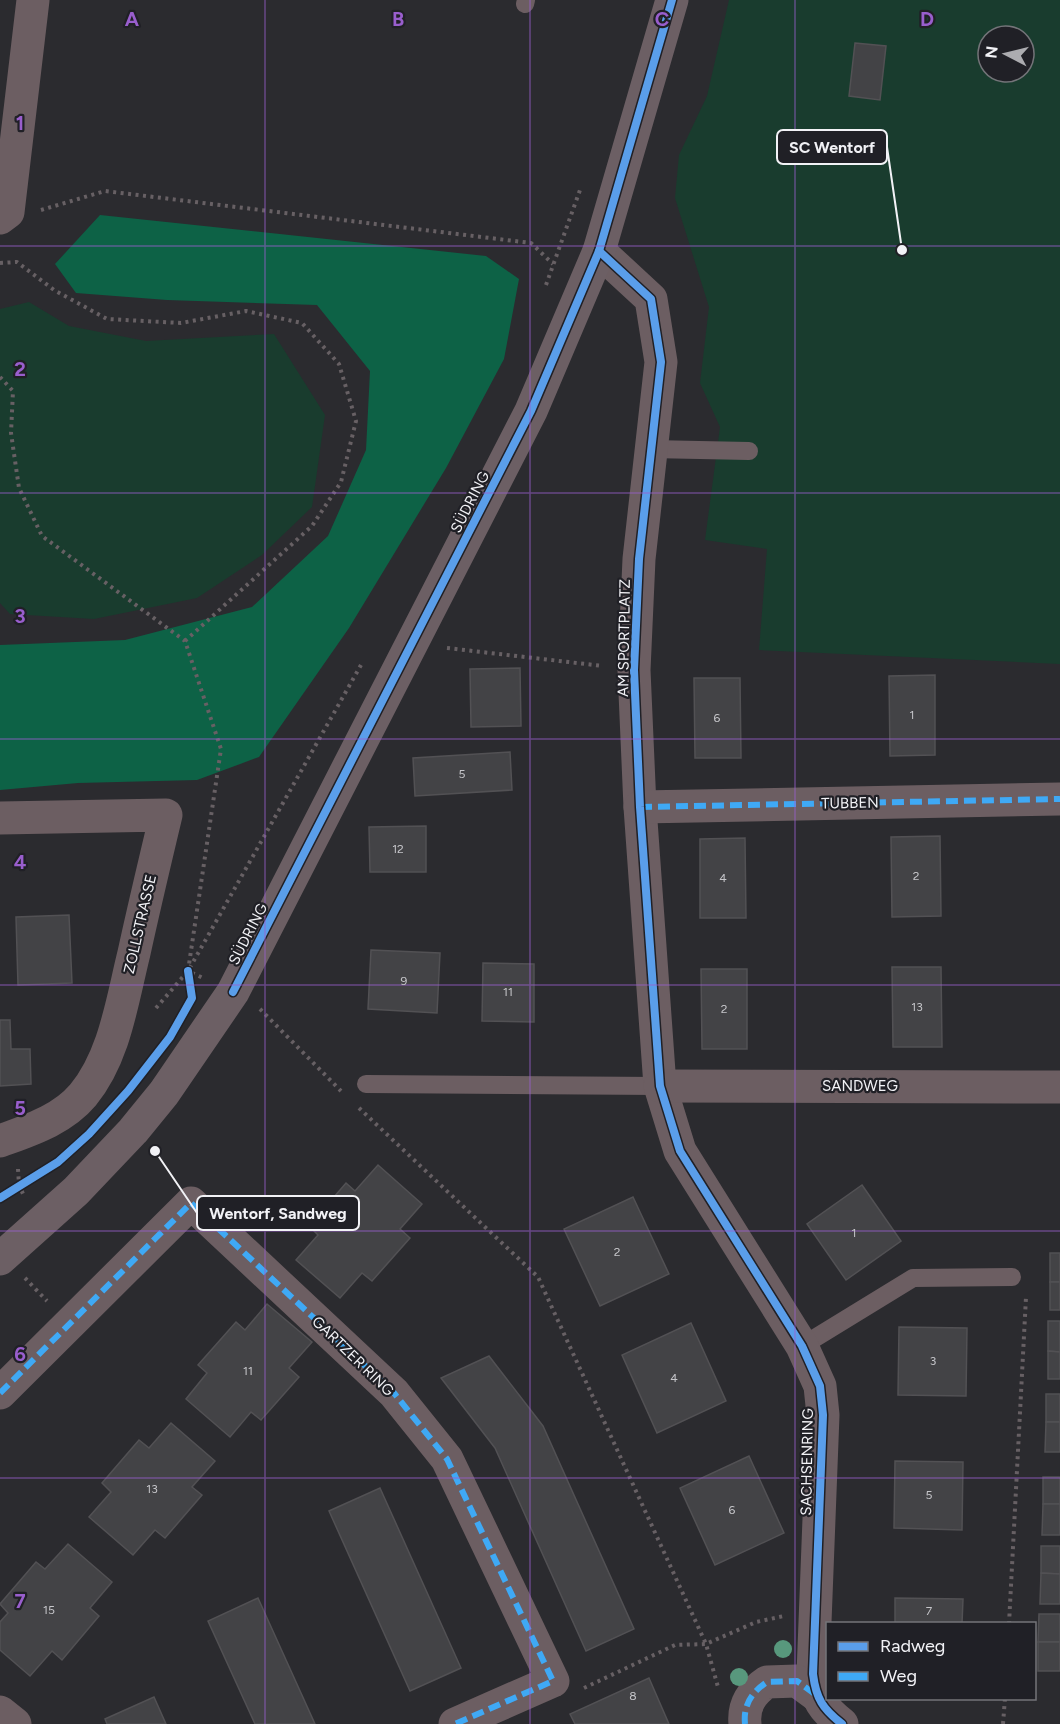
<svg xmlns="http://www.w3.org/2000/svg" width="1060" height="1724" font-family="Figtree,sans-serif">
	<style>
		.green { fill: #193c2e; fill-rule: evenodd }
		.forest { fill: #0d6246 }
		.building { fill: #434346; stroke: #525154; stroke-width: 1.5 }
		.lines { fill: none; stroke-linecap: round; stroke-linejoin: round }
		.path { stroke: #676064; stroke-width: 4; stroke-dasharray: 3 4.5; stroke-linecap: butt }
		.lane { stroke: #6c5e62; stroke-width: 18 }
		.street { stroke: #6c5e62; stroke-width: 33 }
		.primary { stroke: #6c5f64; stroke-width: 33 }
		.quiet { stroke: #3fa9f5; stroke-width: 6; stroke-dasharray: 12 6; stroke-linecap: butt }
		.cycleway-casing { stroke: #202026; stroke-width: 11 }
		.cycleway { stroke: #5a9eea; stroke-width: 8 }
		.tree { fill: #58987d }
		.grid { fill: none; stroke: #995ecd; stroke-width: 1.5; stroke-opacity: 0.55 }
		.labels { text-anchor: middle; dominant-baseline: central; stroke-width: 4.5; stroke-linejoin: round; paint-order: stroke }
		.number-label { font-size: 12px; fill: #c6c6ca }
		.street-label { font-size: 15px; fill: #f2f2f6; stroke: #202026 }
		.grid-label { font-size: 20px; text-anchor: middle; font-weight: bold; fill: #995ecd; stroke: #202026; stroke-width: 4.5; stroke-linejoin: round; paint-order: stroke }
		.leader { fill: none; stroke: #f2f2f6; stroke-width: 2 }
		.callout-dot { fill: #f2f2f6; stroke: #202026; stroke-width: 2 }
		.callout { fill: #202026; stroke: #f2f2f6; stroke-width: 2 }
		.callout-label { font-size: 16px; text-anchor: middle; font-weight: bold; fill: #f2f2f6 }
	</style>
	<rect width="100%" height="100%" fill="#2b2b2f"/>
	<!-- green -->
	<g class="green">
		<path d="M729 0H1060V664L759 650 767 549 705 540 720 427 700 383 709 307 675 198 679 155 707 96ZM988 36H1024V72H988Z"/>
		<polygon points="29,302 69,326 146,341 274,334 325,415 312,507 262,555 197,598 94,619 10,614 0,603 0,309"/>
	</g>
	<!-- forest -->
	<polygon class="forest" points="100,215 486,256 519,279 504,359 446,468 349,628 259,757 197,780 78,783 0,790 0,645 125,640 252,607 328,536 366,450 370,371 317,305 167,300 76,293 55,264"/>
	<!-- building -->
	<g class="building">
		<polygon points="855,43 886,46 880,100 849,96"/>
		<polygon points="520,668 521,726 471,727 470,669"/>
		<polygon points="935,675 935,755 890,756 889,676"/>
		<polygon points="694,678 740,678 741,758 695,758"/>
		<polygon points="510,752 512,790 415,796 413,758"/>
		<polygon points="426,826 426,872 370,872 369,827"/>
		<polygon points="940,836 941,916 892,917 891,837"/>
		<polygon points="745,838 746,918 700,918 700,839"/>
		<polygon points="69,915 72,983 18,985 16,917"/>
		<polygon points="371,950 440,953 437,1013 368,1009"/>
		<polygon points="483,963 534,964 534,1022 482,1021"/>
		<polygon points="892,967 941,967 942,1047 893,1047"/>
		<polygon points="701,969 747,969 747,1049 702,1049"/>
		<polygon points="0,1020 10,1020 11,1049 30,1049 31,1084 0,1086"/>
		<polygon points="378,1165 422,1204 400,1229 410,1238 372,1281 362,1273 340,1298 296,1260 318,1235 309,1226 346,1183 355,1191"/>
		<polygon points="862,1185 901,1241 846,1280 807,1224"/>
		<polygon points="633,1197 669,1274 600,1306 564,1229"/>
		<rect x="1050" y="1253" width="10" height="29"/>
		<rect x="1050" y="1282" width="10" height="28"/>
		<polygon points="267,1304 312,1342 289,1368 299,1377 261,1420 251,1412 230,1437 186,1399 207,1373 198,1365 236,1322 245,1330"/>
		<polygon points="1048,1321 1060,1321 1060,1352 1048,1351"/>
		<polygon points="691,1323 726,1401 657,1433 622,1355"/>
		<polygon points="899,1327 967,1328 966,1396 898,1395"/>
		<polygon points="1048,1351 1060,1352 1060,1379 1048,1379"/>
		<polygon points="489,1356 543,1426 634,1629 586,1651 495,1448 441,1378"/>
		<rect x="1046" y="1394" width="14" height="28"/>
		<polygon points="1046,1422 1060,1422 1060,1452 1045,1452"/>
		<polygon points="171,1423 215,1461 192,1487 202,1495 165,1538 155,1530 133,1555 89,1517 111,1492 102,1483 139,1440 149,1448"/>
		<polygon points="749,1456 784,1533 715,1565 680,1488"/>
		<polygon points="895,1461 963,1462 962,1530 894,1528"/>
		<rect x="1043" y="1477" width="17" height="27"/>
		<polygon points="380,1488 461,1668 410,1691 329,1511"/>
		<polygon points="1043,1504 1060,1504 1060,1535 1042,1535"/>
		<polygon points="68,1544 112,1582 90,1608 99,1616 62,1660 52,1651 30,1676 0,1650 0,1622 8,1613 0,1604 36,1562 45,1569"/>
		<polygon points="1041,1546 1060,1546 1060,1574 1041,1573"/>
		<polygon points="1041,1573 1060,1574 1060,1604 1040,1604"/>
		<polygon points="258,1598 315,1724 255,1724 208,1621"/>
		<polygon points="895,1598 963,1599 962,1624 895,1624"/>
		<polygon points="1039,1614 1060,1614 1060,1642 1038,1642"/>
		<rect x="1038" y="1642" width="22" height="29"/>
		<polygon points="649,1678 669,1724 575,1724 570,1714"/>
		<polygon points="154,1697 166,1724 107,1724 105,1719"/>
	</g>
	<g class="lines">
		<!-- path -->
		<g class="path">
			<polyline points="41,210 105,191 531,243 553,264"/>
			<polyline points="0,263 17,262 54,290 107,319 181,323 246,311 302,323 339,364 356,421 341,482 312,526 185,641"/>
			<polyline points="546,285 580,190"/>
			<polyline points="0,377 13,391 11,433 19,488 42,536 185,641 221,749 188,971 203,978"/>
			<polyline points="447,648 603,666"/>
			<polyline points="156,1008 188,971 361,665"/>
			<polyline points="260,1009 341,1091"/>
			<polyline points="359,1108 538,1277 706,1644 718,1687"/>
			<polyline points="18,1169 19,1185 24,1196"/>
			<polyline points="25,1278 47,1301"/>
			<polyline points="1009,1624 1026,1297"/>
			<polyline points="584,1688 675,1645 706,1644 756,1622 784,1616"/>
			<polyline points="1003,1724 1005,1698"/>
		</g>
		<!-- lane -->
		<g class="lane">
			<polyline points="525,4 526,0"/>
			<polyline points="650,449 749,451"/>
			<polyline points="366,1084 660,1086"/>
			<polyline points="802,1346 913,1278 1012,1277"/>
		</g>
		<!-- street -->
		<g class="street">
			<polyline points="0,218 8,212 33,0"/>
			<path d="M599 251 651 299 661 362 639 559 634 670 640 807 660 1086 680 1151 802 1346 820 1386 823 1415 813 1674C816 1699 823 1709 842 1724"/>
			<polyline points="640,807 1060,799"/>
			<path d="M0 818 166 815C155 861 144 907 134 953 122 1001 115 1056 83 1095 62 1120 30 1130 0 1141"/>
			<polyline points="660,1086 1060,1087"/>
			<polyline points="0,1393 191,1203 394,1393 447,1459 553,1681 455,1724"/>
			<polyline points="0,1712 15,1724"/>
			<path d="M745 1724C743 1705 752 1692 767 1682L797 1681 816 1695"/>
		</g>
		<!-- primary -->
		<polyline class="primary" points="0,1259 76,1191 133,1131 164,1093 233,992 531,411 599,251 672,0"/>
		<!-- quiet -->
		<g class="quiet">
			<polyline points="640,807 1060,799"/>
			<polyline points="0,1393 191,1203 394,1393 447,1459 553,1681 455,1724"/>
			<path d="M745 1724C743 1705 752 1692 767 1682L797 1681 816 1695"/>
		</g>
		<!-- cycleway casing -->
		<g class="cycleway-casing">
			<g id="cycleway">
				<path d="M599 251 651 299 661 362 639 559 634 670 640 807 660 1086 680 1151 802 1346 820 1386 823 1415 813 1674C816 1699 823 1709 842 1724"/>
				<polyline points="233,992 531,411 599,251 672,0"/>
				<polyline points="0,1198 58,1162 89,1134 128,1091 170,1037 192,998 188,971"/>
			</g>
		</g>
		<!-- cycleway -->
		<use href="#cycleway" class="cycleway"/>
	</g>
	<!-- trees -->
	<g class="tree">
		<circle cx="783" cy="1649" r="9"/>
		<circle cx="739" cy="1677" r="9"/>
	</g>
	<!-- grid -->
	<path class="grid" d="M265 0V1724M530 0V1724M795 0V1724M0 246H1060M0 493H1060M0 739H1060M0 985H1060M0 1231H1060M0 1478H1060"/>
	<g class="labels">
		<!-- number labels -->
		<g class="number-label">
			<text x="912" y="715">1</text>
			<text x="717" y="718">6</text>
			<text x="462" y="774">5</text>
			<text x="398" y="849">12</text>
			<text x="916" y="876">2</text>
			<text x="723" y="878">4</text>
			<text x="404" y="981">9</text>
			<text x="508" y="992">11</text>
			<text x="917" y="1007">13</text>
			<text x="724" y="1009">2</text>
			<text x="854" y="1233">1</text>
			<text x="617" y="1252">2</text>
			<text x="933" y="1361">3</text>
			<text x="248" y="1371">11</text>
			<text x="674" y="1378">4</text>
			<text x="152" y="1489">13</text>
			<text x="929" y="1495">5</text>
			<text x="732" y="1510">6</text>
			<text x="49" y="1610">15</text>
			<text x="929" y="1611">7</text>
			<text x="633" y="1696">8</text>
		</g>
		<!-- street labels -->
		<g class="street-label">
			<text transform="translate(470 502) rotate(-63)">SÜDRING</text>
			<text transform="translate(624 638) rotate(-89)">AM SPORTPLATZ</text>
			<text transform="translate(850 803) rotate(-1)">TUBBEN</text>
			<text transform="translate(140 924) rotate(-77)">ZOLLSTRASSE</text>
			<text transform="translate(248 934) rotate(-63)">SÜDRING</text>
			<text x="860" y="1086">SANDWEG</text>
			<text transform="translate(353 1356) rotate(44)">GARTZER RING</text>
			<text transform="translate(807 1462) rotate(-89)">SACHSENRING</text>
		</g>
	</g>
	<g class="grid-label">
		<text x="132" y="26">A</text>
		<text x="398" y="26">B</text>
		<text x="662" y="26">C</text>
		<text x="927" y="26">D</text>
		<text x="20" y="130">1</text>
		<text x="20" y="376">2</text>
		<text x="20" y="623">3</text>
		<text x="20" y="869">4</text>
		<text x="20" y="1115">5</text>
		<text x="20" y="1361">6</text>
		<text x="20" y="1608">7</text>
	</g>
	<!-- callouts -->
	<path class="leader" d="M902 250L887 147M155 1151L197 1213"/>
	<g class="callout-dot">
		<circle cx="902" cy="250" r="6"/>
		<circle cx="155" cy="1151" r="6"/>
	</g>
	<g class="callout">
		<rect x="777" y="130" width="110" height="34" rx="6"/>
		<rect x="197" y="1196" width="162" height="34" rx="6"/>
	</g>
	<g class="callout-label">
		<text x="832" y="153">SC Wentorf</text>
		<text x="278" y="1219">Wentorf, Sandweg</text>
	</g>
	<!-- legend -->
	<rect x="826" y="1622" width="210" height="78" fill="#202026" stroke="#747479" stroke-width="1.5"/>
	<rect x="838" y="1642" width="30" height="9" fill="#5a9eea" stroke="#747479" stroke-width="1.5"/>
	<text x="880" y="1652" font-size="18" fill="#f2f2f6">Radweg</text>
	<rect x="838" y="1672" width="30" height="9" fill="#3fa9f5" stroke="#747479" stroke-width="1.5"/>
	<text x="880" y="1682" font-size="18" fill="#f2f2f6">Weg</text>
	<!-- north arrow -->
	<g transform="translate(1006 54) rotate(277)"><circle r="28" fill="#202026" stroke="#747479" stroke-width="1.5"/>
	<path d="M0-4.5L10 22L0 15L-10 22Z" fill="#acacb0"/>
	<text y="-9" font-size="16" font-weight="bold" text-anchor="middle" fill="#f2f2f6">N</text>
	</g>
</svg>
